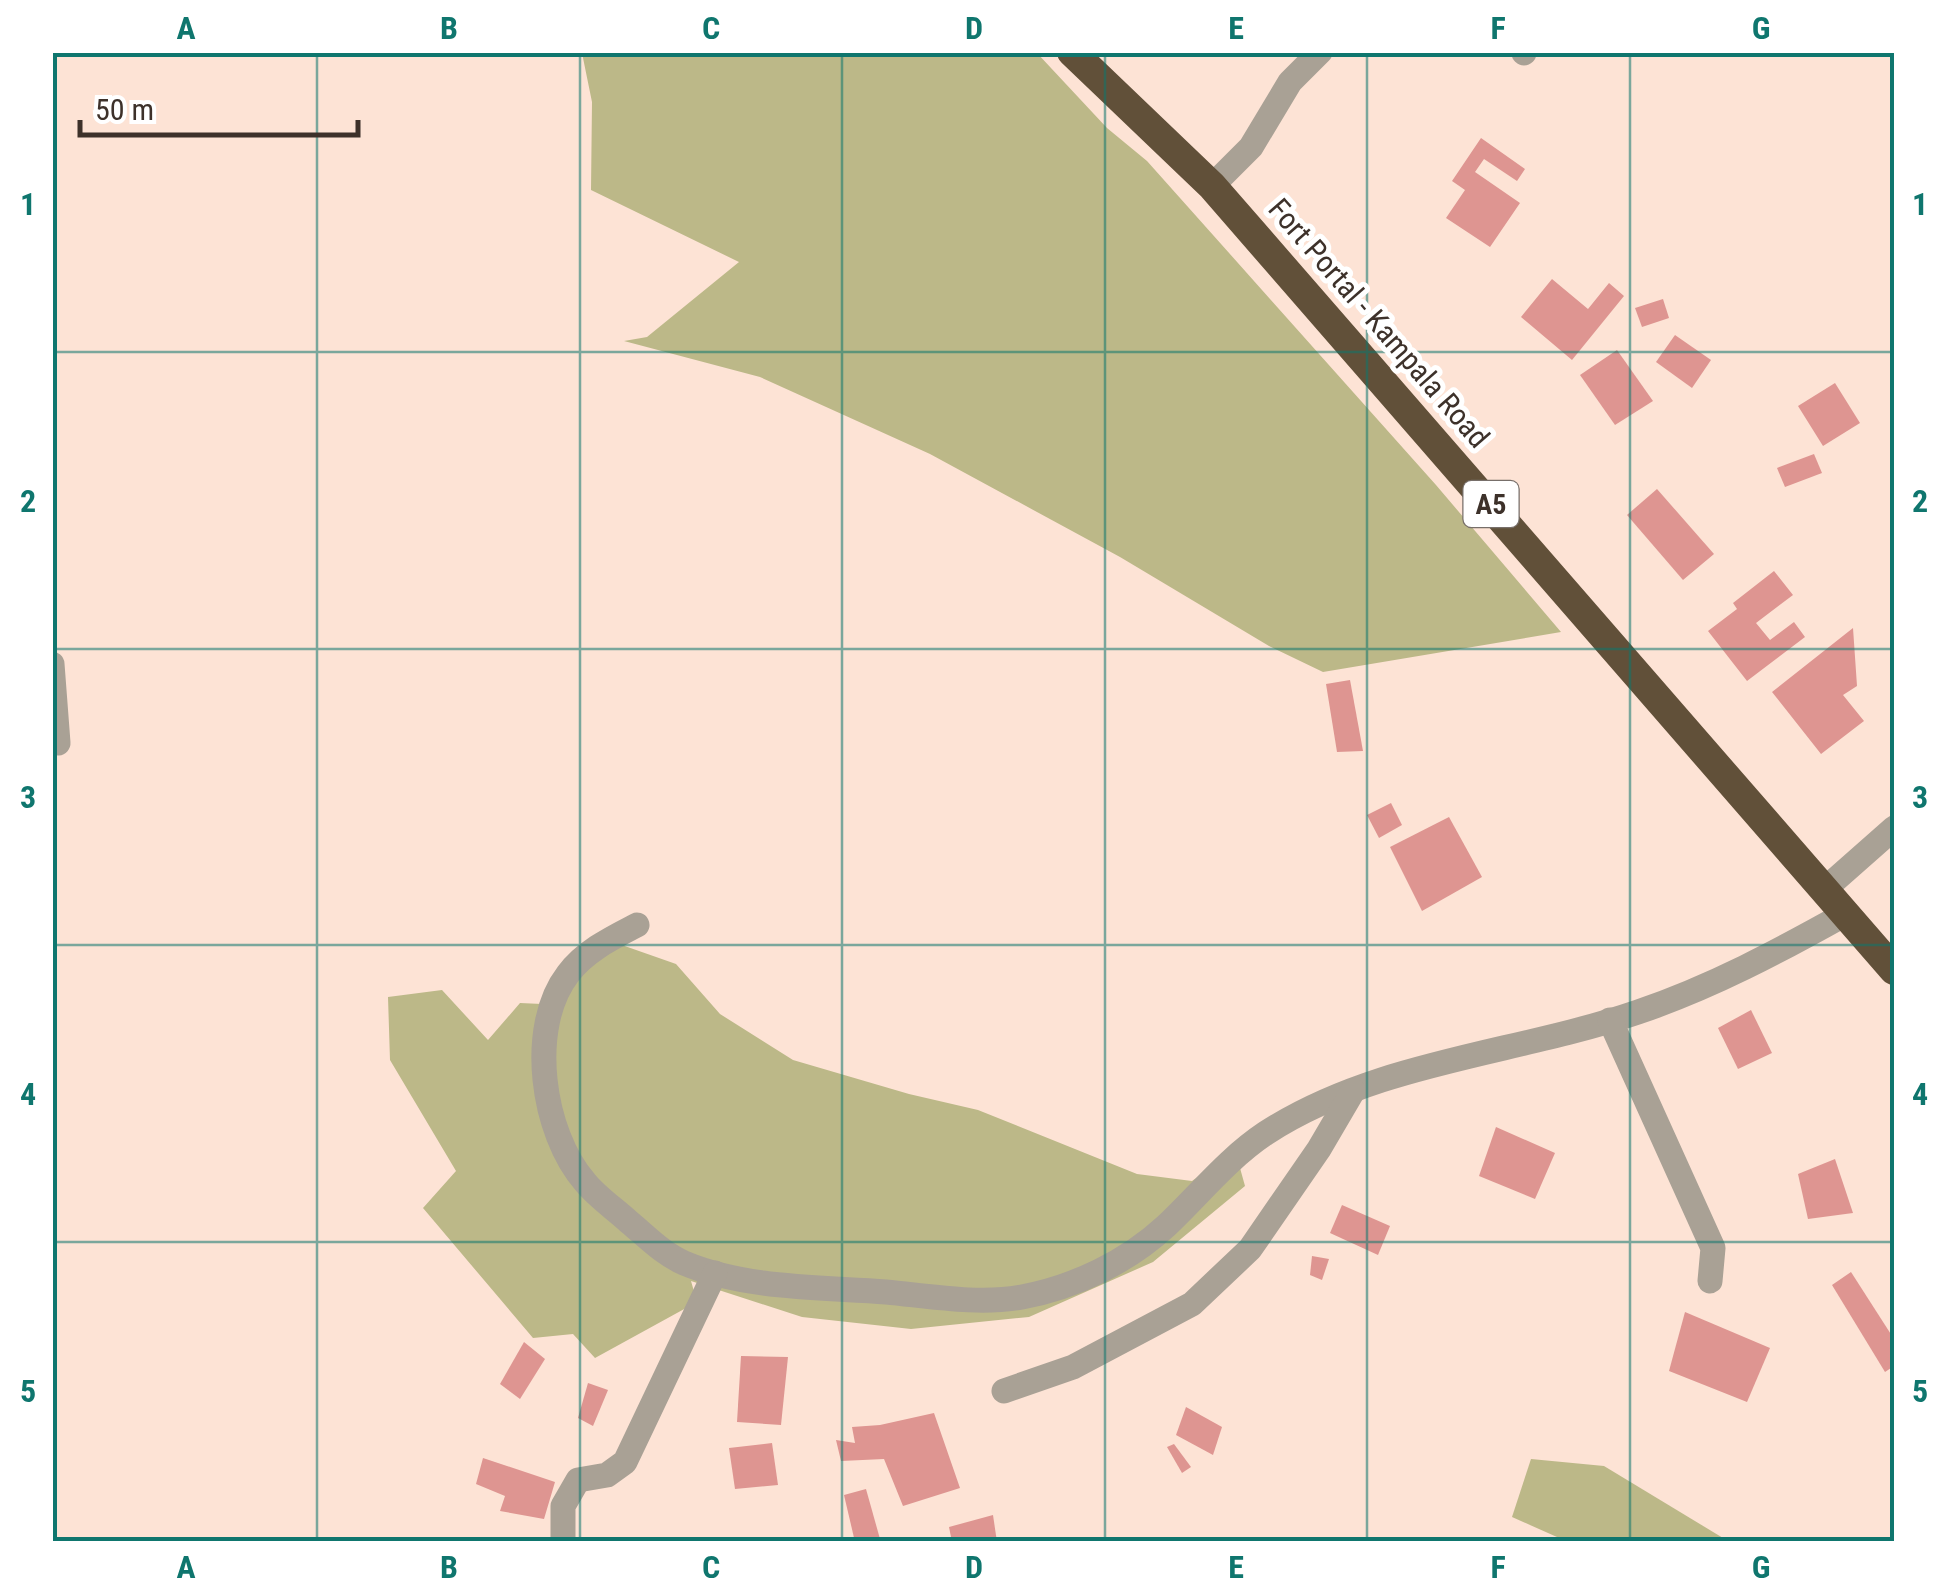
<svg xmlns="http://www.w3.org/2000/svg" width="1947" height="1594" font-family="'Roboto Condensed',sans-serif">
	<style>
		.green { fill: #bcb888 }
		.building { fill: #de9591 }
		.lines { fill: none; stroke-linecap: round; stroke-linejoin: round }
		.street { stroke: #a9a195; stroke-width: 25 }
		.highway { stroke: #615039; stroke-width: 30 }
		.grid { fill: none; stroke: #0f766e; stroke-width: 2.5; stroke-opacity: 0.55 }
		.labels { text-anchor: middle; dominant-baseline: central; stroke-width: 10; stroke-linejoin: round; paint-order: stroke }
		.shield { fill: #fff; stroke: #776f6a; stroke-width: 2.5 }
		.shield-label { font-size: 28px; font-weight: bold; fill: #3d312a }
		.street-label { font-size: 30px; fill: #3d312a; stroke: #fff }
		.neatline { fill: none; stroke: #0f766e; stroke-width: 4 }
		.grid-label { font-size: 32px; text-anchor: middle; font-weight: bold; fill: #0f766e }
	</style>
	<rect width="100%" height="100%" fill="#fde3d5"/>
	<!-- green -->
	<g class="green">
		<polygon points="582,53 1037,53 1107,128 1147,161 1436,485 1561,632 1323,672 1269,646 1120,557 930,454 760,377 624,341 647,337 739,262 591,190 592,102"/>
		<polygon points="619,944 676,964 720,1014 793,1060 909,1094 978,1110 1137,1174 1192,1181 1235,1150 1245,1186 1153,1262 1029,1317 911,1329 802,1317 691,1281 697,1302 595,1358 573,1334 533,1338 423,1208 456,1171 390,1060 388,997 442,990 488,1040 520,1003 542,1004"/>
		<polygon points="1531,1459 1604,1466 1728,1541 1566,1541 1512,1517"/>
	</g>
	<!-- building -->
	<g class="building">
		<polygon points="1481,138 1525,169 1517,181 1484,159 1475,172 1520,203 1490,247 1446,218 1465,190 1452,181"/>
		<polygon points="1552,279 1588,309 1609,283 1624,296 1572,360 1521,317"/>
		<polygon points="1663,299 1669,318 1642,327 1635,308"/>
		<polygon points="1675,335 1711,360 1692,388 1656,362"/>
		<polygon points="1617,350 1653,401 1615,425 1580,375"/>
		<polygon points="1835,383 1860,423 1823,446 1798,406"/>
		<polygon points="1814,454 1822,473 1785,487 1777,468"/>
		<polygon points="1657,489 1714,554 1683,580 1627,515"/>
		<polygon points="1774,571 1793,595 1756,623 1770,640 1794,622 1805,637 1747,681 1708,631 1737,609 1733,603"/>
		<polygon points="1853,628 1857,686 1843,695 1864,721 1821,754 1772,692"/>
		<polygon points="1350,680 1363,751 1337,752 1326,684"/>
		<polygon points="1391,803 1402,825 1379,838 1367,815"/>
		<polygon points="1449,817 1482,877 1422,911 1390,847"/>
		<polygon points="1751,1010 1772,1053 1738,1069 1718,1028"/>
		<polygon points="1496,1127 1555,1153 1535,1199 1479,1176"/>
		<polygon points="1835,1159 1853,1213 1808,1219 1798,1174"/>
		<polygon points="1342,1205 1390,1226 1378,1255 1330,1233"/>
		<polygon points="1312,1256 1329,1259 1322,1280 1310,1275"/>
		<polygon points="1851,1272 1894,1339 1894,1366 1885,1372 1832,1285"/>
		<polygon points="1685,1312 1770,1348 1747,1402 1669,1371"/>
		<polygon points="524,1342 545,1359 520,1399 500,1384"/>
		<polygon points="741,1356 788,1357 781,1425 737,1422"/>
		<polygon points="588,1383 608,1390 593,1426 578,1418"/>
		<polygon points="1186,1407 1222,1427 1213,1455 1176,1435"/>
		<polygon points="934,1413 960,1488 903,1506 884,1459 841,1461 836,1440 855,1443 852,1427 880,1425"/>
		<polygon points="772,1443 778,1485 735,1489 729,1448"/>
		<polygon points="1174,1444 1191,1467 1182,1473 1167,1447"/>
		<polygon points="483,1458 555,1482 544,1519 500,1511 505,1496 476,1484"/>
		<polygon points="866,1489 880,1539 855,1542 844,1495"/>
		<polygon points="993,1515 997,1542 952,1542 949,1527"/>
	</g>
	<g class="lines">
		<!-- street -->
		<g class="street">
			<polyline points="1524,52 1524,53"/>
			<polyline points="1212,186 1251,147 1290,82 1320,52"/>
			<polyline points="52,664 58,743"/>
			<polyline points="1826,888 1894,828"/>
			<path d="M637 925C612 938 585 951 568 974 527 1027 542 1133 585 1182 597 1197 615 1209 629 1222 646 1236 663 1254 684 1263 746 1289 820 1287 886 1292 929 1296 979 1305 1022 1297 1075 1287 1127 1262 1166 1226 1199 1195 1227 1159 1266 1133 1377 1061 1516 1054 1638 1012 1712 987 1779 951 1847 913"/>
			<polyline points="1610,1020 1713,1248 1710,1281"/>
			<polyline points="1004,1391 1073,1367 1192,1304 1250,1249 1319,1149 1353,1091"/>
			<polyline points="563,1542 563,1506 578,1480 607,1475 625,1462 715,1273"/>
		</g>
		<!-- highway -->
		<polyline class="highway" points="1072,52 1212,186 1894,970"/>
	</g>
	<!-- grid -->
	<path class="grid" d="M317 52V1542M580 52V1542M842 52V1542M1105 52V1542M1367 52V1542M1630 52V1542M52 352H1894M52 649H1894M52 945H1894M52 1242H1894"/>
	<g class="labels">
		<!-- shield labels -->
		<rect class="shield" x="1463.5" y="481" width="55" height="46" rx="8"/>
		<g class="shield-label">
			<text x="1491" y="504">A5</text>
		</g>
		<!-- street labels -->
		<g class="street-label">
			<text transform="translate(1379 323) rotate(49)">Fort Portal - Kampala Road</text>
		</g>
	</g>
	<!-- border -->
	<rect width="1947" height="1594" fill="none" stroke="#ffffff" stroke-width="110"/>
	<!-- scale -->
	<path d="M80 120v15h278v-15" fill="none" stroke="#3d312a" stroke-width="5"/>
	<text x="95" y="120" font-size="30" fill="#3d312a" stroke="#ffffff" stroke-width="8" paint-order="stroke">50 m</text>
	<rect x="55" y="55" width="1837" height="1484" class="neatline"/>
	<g class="grid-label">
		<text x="186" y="39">A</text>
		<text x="449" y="39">B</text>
		<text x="711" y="39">C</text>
		<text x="974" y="39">D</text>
		<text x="1236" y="39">E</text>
		<text x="1498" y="39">F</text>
		<text x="1761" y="39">G</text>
		<text x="28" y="215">1</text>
		<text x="1920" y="215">1</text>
		<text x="28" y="512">2</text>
		<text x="1920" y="512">2</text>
		<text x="28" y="808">3</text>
		<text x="1920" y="808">3</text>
		<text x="28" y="1105">4</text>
		<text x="1920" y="1105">4</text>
		<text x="28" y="1402">5</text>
		<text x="1920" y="1402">5</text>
		<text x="186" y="1578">A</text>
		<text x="449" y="1578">B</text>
		<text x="711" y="1578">C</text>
		<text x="974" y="1578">D</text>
		<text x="1236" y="1578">E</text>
		<text x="1498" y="1578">F</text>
		<text x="1761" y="1578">G</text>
	</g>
</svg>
